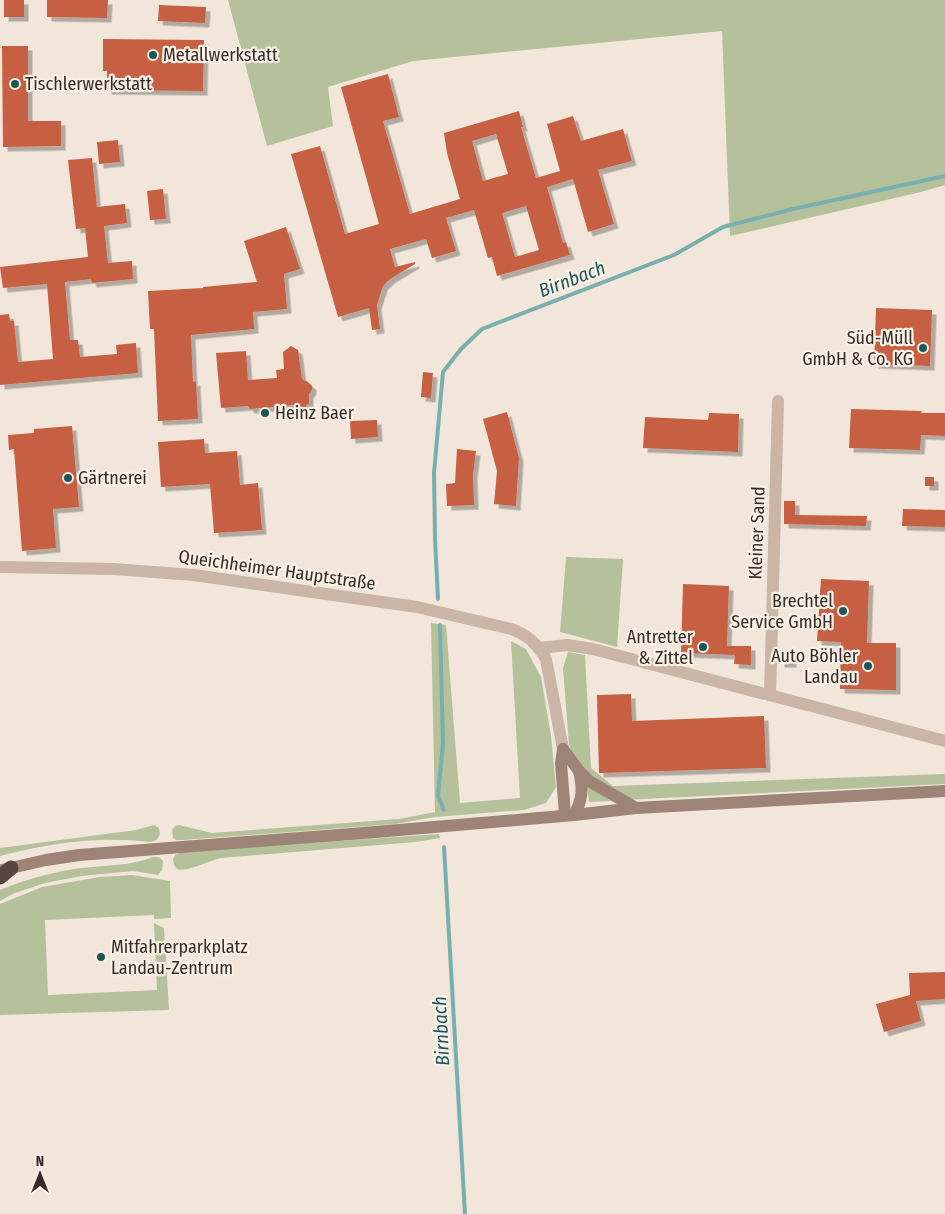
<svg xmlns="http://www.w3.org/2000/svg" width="945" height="1214" font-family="'Fira Sans Condensed',sans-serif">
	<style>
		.green { fill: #b5c19a }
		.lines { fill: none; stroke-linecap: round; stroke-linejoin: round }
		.stream { stroke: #79afaf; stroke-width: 4 }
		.building { fill: #c75e43; fill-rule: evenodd; filter: url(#shadow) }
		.minor { stroke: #cab5a6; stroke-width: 12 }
		.secondary { stroke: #9d8477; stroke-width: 12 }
		.motorway { stroke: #57453e; stroke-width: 15 }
		.poi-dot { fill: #1c5658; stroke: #f9f0e6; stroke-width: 2 }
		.labels { text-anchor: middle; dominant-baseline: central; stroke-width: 4.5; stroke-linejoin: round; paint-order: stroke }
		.poi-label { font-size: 18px; fill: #362b27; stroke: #f9f0e6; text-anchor: start }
		.street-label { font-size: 18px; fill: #362b27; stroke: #f9f0e6 }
		.water-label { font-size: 19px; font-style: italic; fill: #1c5658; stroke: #f9f0e6 }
	</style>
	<defs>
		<filter id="shadow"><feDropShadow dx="4.5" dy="4.5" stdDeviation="0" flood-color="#0004"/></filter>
	</defs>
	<rect width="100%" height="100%" fill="#f2e6da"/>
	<!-- green -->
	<g class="green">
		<polygon points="228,0 945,0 945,185 921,192 730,236 722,31 413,61 328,87 333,126 267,146"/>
		<polygon points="566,557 623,559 617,647 560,632"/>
		<polygon points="431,623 446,625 460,803 520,798 511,641 526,649 541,677 551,736 556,787 546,803 524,810 435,817 395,824 183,840 176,840 173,838 172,830 175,826 179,825 212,833 399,819 435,812"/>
		<polygon points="568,652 585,655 591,768 613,786 945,774 945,784 622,800 576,763 569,745 563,668"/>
		<polygon points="587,785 611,801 589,802"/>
		<path d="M154 825 159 828 160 834 157 840 150 842C98 836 51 843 0 856V848L136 830Z"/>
		<path d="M439 834 440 838 415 842 221 858C208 861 189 872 177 869L174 865 173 859 175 855 182 852Z"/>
		<path d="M153 857H159L163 861 162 870 158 875 133 871 82 876 45 883 15 893 0 901V890C27 879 55 871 83 868 106 865 131 866 153 857Z"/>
		<polygon points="132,875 170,881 171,918 154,919 154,915 45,920 48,995 157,990 154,923 164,928 169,1010 0,1015 0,904 42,887 100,877"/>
	</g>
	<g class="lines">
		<!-- stream -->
		<g class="stream">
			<polyline points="438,599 435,539 434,473 443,372 461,349 482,329 674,255 723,227 793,209 945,176"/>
			<polyline points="440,625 443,744 438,796 444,810"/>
			<polyline points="444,847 465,1214"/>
		</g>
	</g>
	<!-- building -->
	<g class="building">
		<rect x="4" y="0" width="20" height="17"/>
		<polygon points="47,0 108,0 107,18 47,17"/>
		<polygon points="159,5 206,7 205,23 158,21"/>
		<polygon points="103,39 204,40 203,91 107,90 107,71 103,71"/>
		<polygon points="2,46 28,46 28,121 61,121 61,146 3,147"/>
		<path d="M388 74 399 117 383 121 410 214 460 199 447 153 444 133 519 111 523 127H521L536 178 560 171 547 124 573 116 581 141 623 129 632 161 598 170 614 224 588 232 573 179 547 187 563 243 566 242 570 255 497 276 492 257 488 258 474 210 446 218 456 251 432 258 426 239 390 249 395 267 415 262V264L390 279 383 286 377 305 380 329 372 330 369 308 338 317 291 154 320 146 345 234 379 224 341 87ZM496 134 508 174 483 181 472 141ZM526 206 539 250 515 257 502 213Z"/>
		<polygon points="118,140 120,162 99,164 97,142"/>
		<polygon points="92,158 97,207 125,204 127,223 104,226 108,263 132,261 133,279 92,283 91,279 65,282 70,340 78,340 80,357 117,354 116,345 136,343 138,373 0,385 0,315 9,314 10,321 14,321 18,362 53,359 47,284 3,288 0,267 88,257 85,228 76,229 68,160"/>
		<polygon points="163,189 166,219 150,220 147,191"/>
		<polygon points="286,227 300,269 284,274 287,309 253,312 254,329 191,335 193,382 196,381 198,419 158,421 154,329 150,329 148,291 203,288 203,287 257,282 244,241"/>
		<polygon points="876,308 932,310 930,366 874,364"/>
		<polygon points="291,346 298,350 302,379 308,382 312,386 312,390 309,394 309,404 307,404 305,410 298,411 294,405 250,409 248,406 221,408 216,353 246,351 248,380 277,378 276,370 284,369 283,352"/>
		<polygon points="423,372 433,373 431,398 421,397"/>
		<polygon points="851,409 922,411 921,413 945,413 945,436 921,435 920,450 849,448"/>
		<polygon points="507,412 519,458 516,506 494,504 497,471 483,419"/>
		<polygon points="709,413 739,414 738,452 643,448 645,417 708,420"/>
		<polygon points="377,420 378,437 351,439 350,421"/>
		<polygon points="72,426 79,507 53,509 56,548 22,551 14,449 9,450 8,435 34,433 34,429"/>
		<polygon points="204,439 205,453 237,451 240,485 258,483 262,530 214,533 210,484 161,487 158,442"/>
		<polygon points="457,449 476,451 473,474 474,505 447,506 446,484 455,483"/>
		<rect x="925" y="477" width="9" height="9"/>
		<polygon points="784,501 795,501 795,515 867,516 866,526 784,524"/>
		<polygon points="903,509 945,510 945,527 902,526"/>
		<polygon points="821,579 869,581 867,643 896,643 896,690 840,689 841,642 817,641"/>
		<polygon points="683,584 729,586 727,646 751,646 751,665 734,664 735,655 681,653"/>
		<rect x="780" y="650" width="12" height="13"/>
		<polygon points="631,694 632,721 764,716 766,768 599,773 597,695"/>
		<polygon points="945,972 945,999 916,1001 921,1021 884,1032 876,1004 910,995 909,973"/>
	</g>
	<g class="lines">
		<!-- minor -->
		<g class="minor">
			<path d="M0 567 113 569 194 575 417 607 511 629C527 634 538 645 546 659L563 749"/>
			<polyline points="540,648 567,645 593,649 945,741"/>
			<polyline points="770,695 778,401"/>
		</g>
		<!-- secondary -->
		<g class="secondary">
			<polyline points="563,749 579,771 589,781 636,808"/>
			<polyline points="563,749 561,763 565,815"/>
			<path d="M574 815C583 799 583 788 579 771"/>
			<polyline points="2,870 46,860 79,855 364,833 574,815 636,808 945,791"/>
		</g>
		<!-- motorway -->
		<polyline class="motorway" points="0,877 11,868"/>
	</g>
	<!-- markers -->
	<g class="poi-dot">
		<circle cx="153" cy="55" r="5"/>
		<circle cx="15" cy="84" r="5"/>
		<circle cx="923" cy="348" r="5"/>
		<circle cx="265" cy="413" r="5"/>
		<circle cx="68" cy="478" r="5"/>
		<circle cx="843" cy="611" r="5"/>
		<circle cx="703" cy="647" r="5"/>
		<circle cx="868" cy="666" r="5"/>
		<circle cx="101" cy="957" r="5"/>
	</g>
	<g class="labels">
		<!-- poi labels -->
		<g class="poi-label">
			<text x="163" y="55">Metallwerkstatt</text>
			<text x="25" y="84">Tischlerwerkstatt</text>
			<text x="913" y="338" text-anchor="end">Süd-Müll<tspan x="913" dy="21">GmbH &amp; Co. KG</tspan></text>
			<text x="275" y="413">Heinz Baer</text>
			<text x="78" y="478">Gärtnerei</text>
			<text x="833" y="601" text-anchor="end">Brechtel<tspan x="833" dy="21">Service GmbH</tspan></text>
			<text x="693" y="637" text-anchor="end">Antretter<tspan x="693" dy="21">&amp; Zittel</tspan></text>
			<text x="858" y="656" text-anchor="end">Auto Böhler<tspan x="858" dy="21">Landau</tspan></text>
			<text x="111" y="947">Mitfahrerparkplatz<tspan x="111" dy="21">Landau-Zentrum</tspan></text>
		</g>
		<!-- street labels -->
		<g class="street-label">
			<text transform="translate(757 533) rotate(-88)">Kleiner Sand</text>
			<text transform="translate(277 570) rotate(8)">Queichheimer Hauptstraße</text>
		</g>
		<!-- water labels -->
		<g class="water-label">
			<text transform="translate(572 279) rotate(-21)">Birnbach</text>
			<text transform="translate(441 1031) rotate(-93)">Birnbach</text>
		</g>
	</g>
	<!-- north arrow -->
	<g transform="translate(40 1174)" stroke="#f9f0e6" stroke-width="4" paint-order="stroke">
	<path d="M0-4L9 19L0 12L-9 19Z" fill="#362b27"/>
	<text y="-8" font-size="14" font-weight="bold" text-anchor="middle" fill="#362b27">N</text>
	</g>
</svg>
